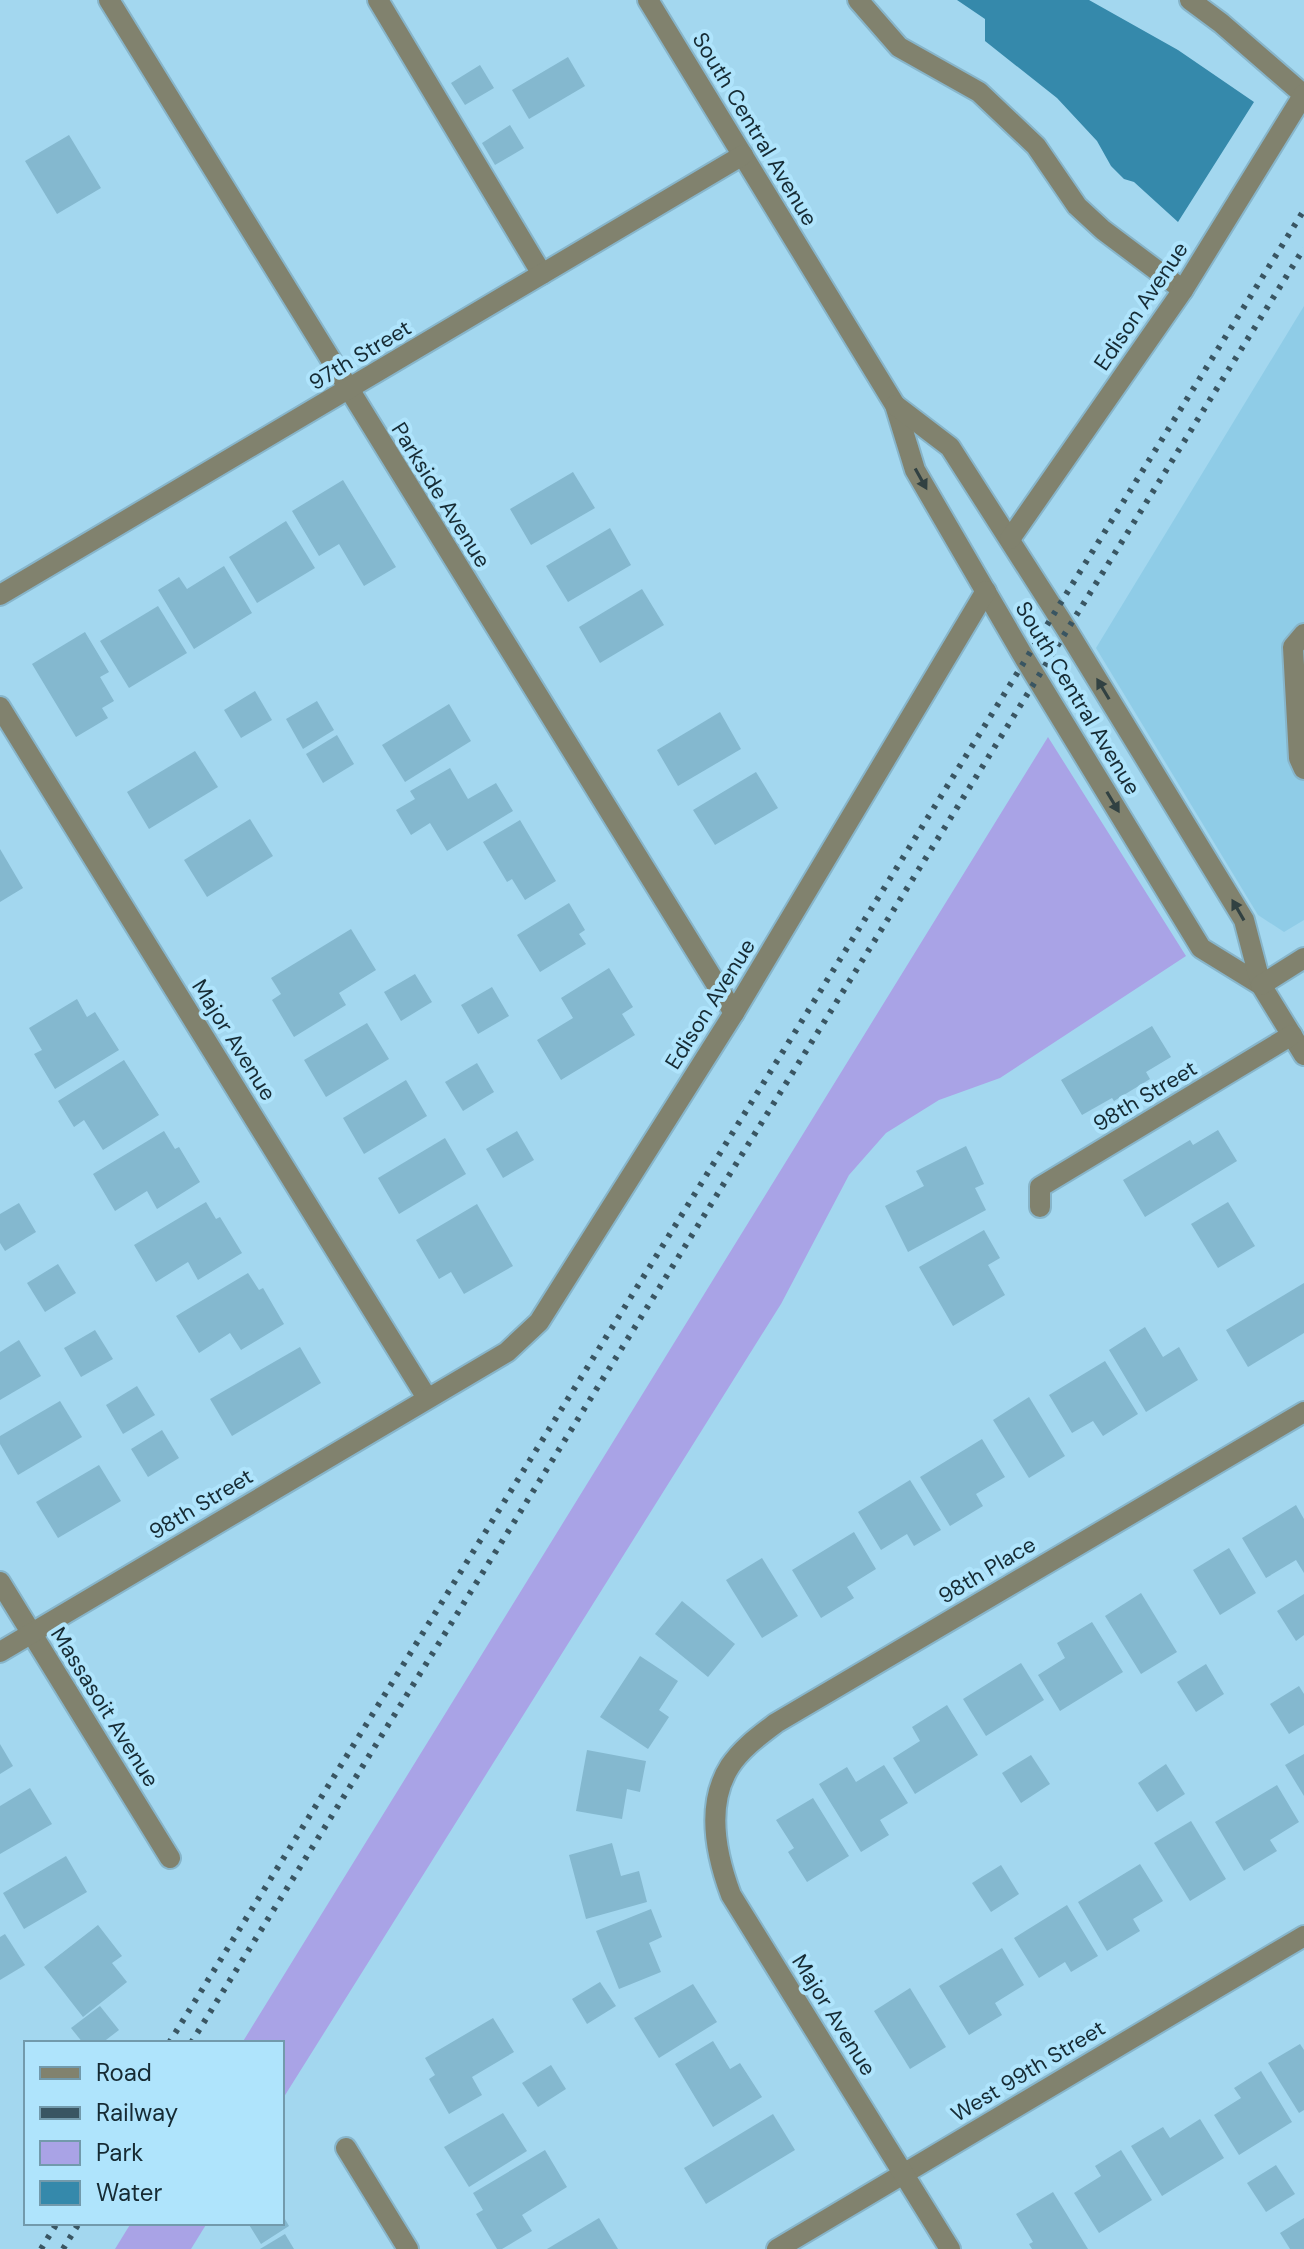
<svg xmlns="http://www.w3.org/2000/svg" width="1304" height="2249" font-family="'DM Sans',sans-serif">
	<style>
		.built { fill: #8fcce7 }
		.green { fill: #a9a3e6 }
		.water { fill: #3589ab }
		.building { fill: #84b8cf }
		.lines { fill: none; stroke-linecap: round; stroke-linejoin: round }
		.minor-casing { stroke: #87b5ca; stroke-width: 24 }
		.minor { stroke: #81826e; stroke-width: 20 }
		.rail { stroke: #395562; stroke-width: 6; stroke-dasharray: 4 8; stroke-linecap: butt }
		.oneway { fill: #314142 }
		.labels { text-anchor: middle; dominant-baseline: central; stroke-width: 8; stroke-linejoin: round; paint-order: stroke }
		.street-label { font-size: 22px; fill: #162b34; stroke: #afe4fc }
	</style>
	<rect width="100%" height="100%" fill="#a3d7ef"/>
	<!-- built -->
	<polygon class="built" points="1304,306 1304,920 1284,932 1258,915 1096,648"/>
	<!-- green -->
	<g class="green">
		<polygon points="1048,737 1186,956 1000,1078 939,1100 886,1133 849,1175 781,1304 282,2100 282,2043 242,2043"/>
		<polygon points="131,2223 207,2223 191,2249 115,2249"/>
	</g>
	<!-- water -->
	<polygon class="water" points="957,0 1089,0 1178,50 1254,102 1178,222 1134,182 1124,179 1111,166 1097,141 1057,98 985,41 985,19"/>
	<!-- building -->
	<g class="building">
		<polygon points="568,57 585,86 529,119 512,90"/>
		<polygon points="480,65 494,88 465,105 451,83"/>
		<polygon points="510,125 524,148 495,165 482,143"/>
		<polygon points="69,135 101,188 57,214 25,161"/>
		<polygon points="573,472 595,508 531,545 510,509"/>
		<polygon points="343,480 396,567 364,586 339,544 319,556 292,511"/>
		<polygon points="286,521 315,568 257,603 229,557"/>
		<polygon points="610,528 631,565 568,602 546,566"/>
		<polygon points="224,566 252,613 194,649 158,590 179,577 187,589"/>
		<polygon points="642,589 664,625 600,663 579,627"/>
		<polygon points="158,606 187,653 129,688 100,641"/>
		<polygon points="85,632 109,672 100,677 114,701 102,708 108,718 76,737 32,664"/>
		<polygon points="255,691 272,720 241,738 224,710"/>
		<polygon points="317,701 334,730 303,749 286,719"/>
		<polygon points="449,704 471,741 405,782 382,745"/>
		<polygon points="720,712 741,749 678,786 657,750"/>
		<polygon points="337,735 354,764 323,783 306,754"/>
		<polygon points="195,751 218,787 149,829 127,792"/>
		<polygon points="450,768 468,799 496,783 513,811 447,851 430,823 411,835 396,810 415,799 410,791"/>
		<polygon points="756,772 778,808 715,845 693,810"/>
		<polygon points="250,819 273,856 207,897 184,860"/>
		<polygon points="520,820 556,881 525,900 512,879 507,882 483,842"/>
		<polygon points="0,849 23,888 0,902"/>
		<polygon points="569,903 585,930 579,934 586,944 540,972 517,935"/>
		<polygon points="351,929 376,970 339,993 346,1005 294,1037 272,1000 281,994 271,978"/>
		<polygon points="609,968 633,1007 622,1014 635,1035 561,1080 537,1040 573,1018 561,998"/>
		<polygon points="415,974 432,1002 401,1021 384,992"/>
		<polygon points="492,987 509,1016 478,1034 461,1005"/>
		<polygon points="77,999 87,1017 95,1012 119,1050 55,1089 34,1054 42,1050 29,1028"/>
		<polygon points="367,1023 389,1059 326,1097 304,1060"/>
		<polygon points="1152,1026 1171,1057 1146,1072 1150,1079 1114,1101 1112,1098 1082,1115 1061,1080"/>
		<polygon points="124,1060 159,1115 103,1150 84,1120 74,1127 58,1101"/>
		<polygon points="477,1063 494,1092 463,1111 445,1082"/>
		<polygon points="406,1080 427,1116 364,1154 343,1118"/>
		<polygon points="1218,1130 1237,1161 1145,1217 1123,1180 1190,1140 1193,1145"/>
		<polygon points="164,1131 175,1149 179,1147 200,1182 157,1209 147,1191 115,1211 93,1174"/>
		<polygon points="517,1131 534,1160 503,1178 486,1149"/>
		<polygon points="445,1138 466,1174 399,1214 378,1178"/>
		<polygon points="966,1146 984,1184 975,1188 986,1210 908,1252 885,1206 924,1186 916,1171"/>
		<polygon points="206,1202 216,1219 220,1217 242,1253 198,1280 188,1262 156,1282 134,1245"/>
		<polygon points="1228,1202 1255,1246 1218,1268 1191,1224"/>
		<polygon points="19,1203 36,1232 5,1251 0,1243 0,1214"/>
		<polygon points="477,1204 513,1266 464,1294 451,1272 439,1279 416,1240"/>
		<polygon points="984,1230 1000,1258 988,1265 1005,1295 953,1326 919,1267"/>
		<polygon points="58,1264 76,1293 45,1312 27,1283"/>
		<polygon points="248,1273 259,1290 263,1288 284,1324 241,1350 230,1333 199,1353 176,1316"/>
		<polygon points="1304,1283 1304,1333 1248,1367 1226,1330"/>
		<polygon points="1145,1327 1163,1357 1179,1347 1198,1380 1146,1412 1109,1350"/>
		<polygon points="95,1330 113,1359 81,1377 64,1348"/>
		<polygon points="19,1340 41,1376 0,1400 0,1352"/>
		<polygon points="300,1347 321,1383 232,1436 210,1399"/>
		<polygon points="1105,1361 1138,1414 1103,1436 1093,1421 1072,1433 1049,1395"/>
		<polygon points="137,1386 155,1415 123,1434 106,1405"/>
		<polygon points="1029,1397 1065,1456 1029,1478 993,1420"/>
		<polygon points="60,1401 82,1437 18,1475 0,1444 0,1436"/>
		<polygon points="162,1430 179,1458 148,1477 131,1449"/>
		<polygon points="982,1439 1005,1477 976,1494 983,1506 950,1526 920,1477"/>
		<polygon points="99,1465 121,1501 58,1538 36,1502"/>
		<polygon points="910,1480 941,1530 914,1546 907,1534 881,1550 858,1512"/>
		<polygon points="1296,1505 1304,1519 1304,1573 1296,1560 1266,1578 1242,1538"/>
		<polygon points="854,1532 876,1569 847,1587 854,1598 821,1618 792,1570"/>
		<polygon points="1229,1548 1256,1593 1220,1615 1193,1570"/>
		<polygon points="762,1558 798,1616 762,1638 726,1580"/>
		<polygon points="1141,1593 1177,1652 1141,1674 1105,1616"/>
		<polygon points="1304,1594 1304,1635 1296,1641 1277,1611"/>
		<polygon points="682,1601 735,1644 708,1677 655,1634"/>
		<polygon points="1092,1622 1123,1672 1060,1711 1038,1675 1065,1658 1057,1643"/>
		<polygon points="640,1656 678,1681 659,1710 669,1717 648,1749 600,1717"/>
		<polygon points="1021,1663 1044,1700 986,1736 963,1699"/>
		<polygon points="1206,1664 1224,1694 1196,1712 1177,1682"/>
		<polygon points="1299,1686 1304,1694 1304,1725 1289,1734 1270,1704"/>
		<polygon points="947,1705 978,1755 915,1794 893,1758 920,1741 912,1727"/>
		<polygon points="0,1744 13,1766 0,1774"/>
		<polygon points="587,1750 646,1761 640,1792 627,1789 622,1819 576,1811"/>
		<polygon points="1304,1754 1304,1796 1285,1765"/>
		<polygon points="1031,1755 1050,1784 1021,1803 1002,1773"/>
		<polygon points="1166,1764 1185,1794 1157,1812 1138,1783"/>
		<polygon points="884,1765 908,1803 880,1820 889,1835 861,1852 819,1784 847,1767 856,1782"/>
		<polygon points="1277,1785 1299,1822 1270,1840 1277,1851 1244,1871 1215,1822"/>
		<polygon points="30,1788 52,1824 0,1854 0,1806"/>
		<polygon points="813,1798 849,1856 807,1882 788,1852 794,1848 776,1820"/>
		<polygon points="1191,1821 1226,1879 1190,1901 1154,1843"/>
		<polygon points="612,1843 621,1876 639,1871 647,1902 586,1919 569,1855"/>
		<polygon points="66,1856 87,1892 24,1929 3,1893"/>
		<polygon points="1140,1864 1163,1901 1133,1919 1140,1931 1107,1951 1078,1902"/>
		<polygon points="1001,1865 1019,1894 991,1912 972,1883"/>
		<polygon points="1067,1905 1098,1956 1071,1972 1065,1962 1039,1978 1014,1938"/>
		<polygon points="651,1909 662,1937 649,1943 661,1972 619,1989 596,1931"/>
		<polygon points="98,1925 122,1956 112,1963 127,1982 83,2017 44,1967"/>
		<polygon points="5,1934 25,1965 0,1980 0,1937"/>
		<polygon points="1002,1948 1024,1985 995,2003 1002,2015 969,2035 939,1986"/>
		<polygon points="600,1982 616,2006 587,2024 572,1999"/>
		<polygon points="693,1984 717,2022 659,2058 634,2018"/>
		<polygon points="910,1988 946,2047 910,2069 874,2011"/>
		<polygon points="100,2006 119,2030 102,2043 83,2043 71,2028"/>
		<polygon points="493,2018 514,2052 472,2077 482,2095 449,2114 429,2079 435,2075 425,2058"/>
		<polygon points="713,2041 730,2069 740,2063 762,2097 713,2127 675,2064"/>
		<polygon points="1300,2044 1304,2050 1304,2110 1299,2113 1268,2063"/>
		<polygon points="551,2065 566,2089 538,2107 522,2083"/>
		<polygon points="1261,2071 1292,2122 1239,2155 1214,2115 1241,2098 1234,2088"/>
		<polygon points="503,2113 527,2151 469,2187 444,2147"/>
		<polygon points="773,2114 795,2150 706,2204 684,2168"/>
		<polygon points="1200,2119 1224,2158 1162,2196 1131,2146 1163,2127 1170,2138"/>
		<polygon points="545,2150 567,2187 522,2215 532,2231 502,2249 497,2249 476,2214 483,2210 473,2193"/>
		<polygon points="1121,2150 1152,2200 1099,2233 1074,2193 1101,2176 1095,2166"/>
		<polygon points="1276,2165 1295,2194 1266,2212 1247,2183"/>
		<polygon points="1053,2192 1088,2249 1032,2249 1029,2244 1033,2242 1016,2214"/>
		<polygon points="282,2214 289,2226 261,2244 248,2223 282,2223"/>
		<polygon points="599,2218 618,2249 547,2249"/>
		<polygon points="1304,2218 1304,2249 1290,2249 1280,2233"/>
		<polygon points="285,2234 294,2249 260,2249"/>
	</g>
	<g class="lines">
		<!-- minor casing -->
		<g class="minor-casing">
			<g id="minor">
				<polyline points="109,0 734,1013"/>
				<polyline points="378,0 542,274"/>
				<polyline points="648,0 895,405 915,470 1025,659 1201,948 1261,985"/>
				<polyline points="858,0 899,47 979,92 1036,146 1077,206 1103,230 1183,290"/>
				<polyline points="1190,0 1221,23 1304,95"/>
				<polyline points="895,405 950,447 1067,630 1244,920 1261,985 1304,1055"/>
				<polyline points="1010,539 1183,290 1304,94"/>
				<polyline points="0,595 743,155"/>
				<polyline points="1304,634 1293,647 1299,758 1304,769"/>
				<polyline points="0,707 427,1398"/>
				<polyline points="1261,985 1304,958"/>
				<polyline points="1040,1207 1040,1187 1292,1035"/>
				<polyline points="0,1582 170,1858"/>
				<polyline points="0,1652 507,1352 539,1322 734,1013 986,591"/>
				<polyline points="346,2148 408,2249"/>
				<polyline points="777,2249 1304,1936"/>
				<path d="M950 2249 731 1895C716 1855 705 1805 730 1766 742 1748 759 1736 776 1723L1304 1412"/>
			</g>
		</g>
		<!-- minor -->
		<use href="#minor" class="minor"/>
		<!-- rail -->
		<g class="rail">
			<polyline points="169,2043 1304,210"/>
			<polyline points="191,2043 1304,248"/>
			<polyline points="41,2249 57,2223"/>
			<polyline points="63,2249 79,2223"/>
		</g>
	</g>
	<!-- one-way arrows -->
	<defs><path id="oneway-solid" d="M-6-.8H1V-3.2L6.5 0L1 3.2V.8H-6Z" transform="scale(2)"/></defs>
	<g class="oneway">
		<use href="#oneway-solid" transform="translate(921 479) rotate(61)"/>
		<use href="#oneway-solid" transform="translate(1103 689) rotate(-121)"/>
		<use href="#oneway-solid" transform="translate(1113 802) rotate(59)"/>
		<use href="#oneway-solid" transform="translate(1238 910) rotate(-120)"/>
	</g>
	<g class="labels">
		<!-- street labels -->
		<g class="street-label">
			<text transform="translate(755 129) rotate(59)">South Central Avenue</text>
			<text transform="translate(1141 306) rotate(-56)">Edison Avenue</text>
			<text transform="translate(360 355) rotate(-31)">97th Street</text>
			<text transform="translate(441 495) rotate(58)">Parkside Avenue</text>
			<text transform="translate(1078 698) rotate(59)">South Central Avenue</text>
			<text transform="translate(710 1004) rotate(-58)">Edison Avenue</text>
			<text transform="translate(234 1040) rotate(58)">Major Avenue</text>
			<text transform="translate(1145 1096) rotate(-31)">98th Street</text>
			<text transform="translate(201 1504) rotate(-31)">98th Street</text>
			<text transform="translate(987 1570) rotate(-31)">98th Place</text>
			<text transform="translate(105 1707) rotate(58)">Massasoit Avenue</text>
			<text transform="translate(834 2015) rotate(58)">Major Avenue</text>
			<text transform="translate(1028 2071) rotate(-31)">West 99th Street</text>
		</g>
	</g>
	<!-- legend -->
	<rect x="24" y="2041" width="260" height="184" fill="#afe4fc" stroke="#729aac" stroke-width="2"/>
	<rect x="40" y="2067" width="40" height="12" fill="#81826e" stroke="#729aac" stroke-width="2"/>
	<text x="96" y="2081" font-size="24" fill="#162b34">Road</text>
	<rect x="40" y="2107" width="40" height="12" fill="#395562" stroke="#729aac" stroke-width="2"/>
	<text x="96" y="2121" font-size="24" fill="#162b34">Railway</text>
	<rect x="40" y="2141" width="40" height="24" fill="#a9a3e6" stroke="#729aac" stroke-width="2"/>
	<text x="96" y="2161" font-size="24" fill="#162b34">Park</text>
	<rect x="40" y="2181" width="40" height="24" fill="#3589ab" stroke="#729aac" stroke-width="2"/>
	<text x="96" y="2201" font-size="24" fill="#162b34">Water</text>
</svg>
